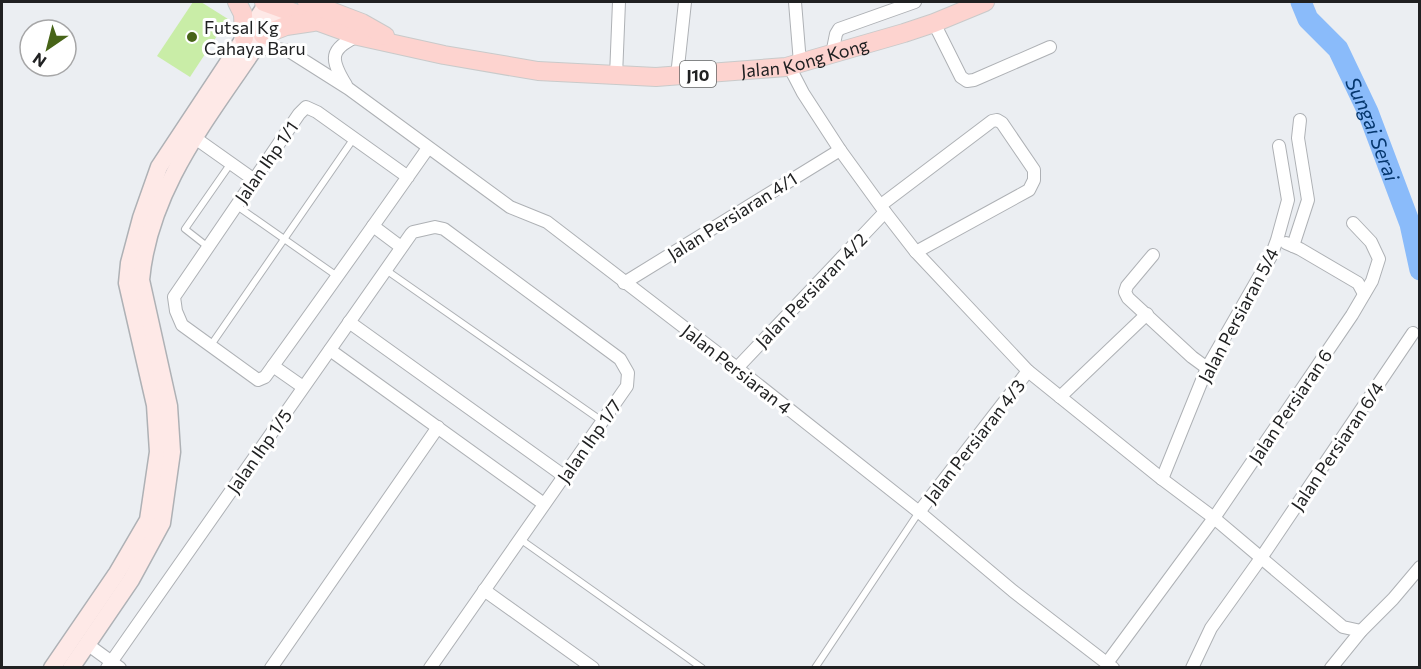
<svg xmlns="http://www.w3.org/2000/svg" width="1421" height="669" font-family="Commissioner,sans-serif">
	<style>
		.pitch { fill: #c9eda7 }
		.lines { fill: none; stroke-linecap: round; stroke-linejoin: round }
		.river { stroke: #8abbfa; stroke-width: 21 }
		.lane-casing { stroke: #aeb1b5; stroke-width: 8 }
		.street-casing { stroke: #aeb1b5; stroke-width: 14 }
		.secondary-casing { stroke: #aeb1b5; stroke-width: 19 }
		.primary-casing { stroke: #c9caca; stroke-width: 20 }
		.lane { stroke: #fff; stroke-width: 6 }
		.street { stroke: #fff; stroke-width: 12 }
		.secondary { stroke: #fee9e7; stroke-width: 16 }
		.primary { stroke: #fdd3cf; stroke-width: 18 }
		.poi-dot { fill: #476418; stroke: #fff; stroke-width: 2 }
		.labels { text-anchor: middle; dominant-baseline: central; stroke-width: 6; stroke-linejoin: round; paint-order: stroke }
		.shield { fill: #fff; stroke: #636464; stroke-width: 1.5 }
		.shield-label { font-size: 16px; font-weight: bold; fill: #202122 }
		.poi-label { font-size: 18px; fill: #202122; stroke: #fff; text-anchor: start }
		.street-label { font-size: 18px; fill: #202122; stroke: #fff }
		.water-label { font-size: 20px; font-style: italic; fill: #05376e; stroke: #fff }
	</style>
	<rect width="100%" height="100%" fill="#ebeef2"/>
	<!-- pitch -->
	<polygon class="pitch" points="193,2 201,2 228,19 190,77 157,56"/>
	<g class="lines">
		<!-- river -->
		<path class="river" id="s1" d="M1301 2 1308 19 1338 49 1368 112 1410 224 1420 270"/>
		<!-- lane casing -->
		<g class="lane-casing">
			<g id="lane">
				<polyline points="237,206 337,276"/>
				<polyline points="208,247 185,229 231,163"/>
				<polyline points="386,270 602,421"/>
				<polyline points="211,345 354,138"/>
				<polyline points="520,539 702,668"/>
				<polyline points="815,668 919,512"/>
			</g>
		</g>
		<!-- street casing -->
		<g class="street-casing">
			<g id="street">
				<polyline points="795,2 800,63"/>
				<polyline points="934,23 961,77 967,81 974,80 1050,47"/>
				<polyline points="253,51 271,48 289,51 349,89 510,207 547,222 737,368 919,512 1013,591 1113,668"/>
				<polyline points="832,54 836,34 839,29 915,2"/>
				<polyline points="789,66 803,93 840,150 885,212 916,252 1028,371 1162,479 1214,518 1343,627 1361,631"/>
				<polyline points="616,76 619,2"/>
				<polyline points="677,76 685,2"/>
				<path d="M346 85C330 59 329 49 358 36"/>
				<polyline points="188,133 253,179"/>
				<path d="M408 177 317 112 306 107 299 114 174 297 176 311 182 325 258 380 265 377C320 301 374 225 428 148"/>
				<polyline points="881,205 992,121 997,120 1002,123 1034,170 1034,180 1029,190 916,252"/>
				<polyline points="373,226 401,247"/>
				<polyline points="1286,243 1300,249 1358,283 1364,294"/>
				<polyline points="1293,246 1308,200 1298,138 1300,120"/>
				<polyline points="1153,255 1127,286 1125,292 1128,298 1192,357 1207,368"/>
				<polyline points="624,283 840,150"/>
				<polyline points="349,322 564,476"/>
				<polyline points="330,350 544,504"/>
				<polyline points="273,366 303,387"/>
				<polyline points="737,368 885,212"/>
				<polyline points="1060,397 1147,314"/>
				<polyline points="1162,479 1207,368 1271,256 1277,240 1288,200 1279,146"/>
				<polyline points="919,512 1028,371"/>
				<polyline points="484,590 593,668"/>
				<polyline points="87,644 120,668"/>
				<polyline points="1107,663 1214,518 1352,315 1372,281 1379,259 1371,242 1353,223"/>
				<polyline points="107,668 411,234 413,232 435,227 444,229 620,359 628,373 627,386 430,668"/>
				<polyline points="271,668 438,427"/>
				<polyline points="1192,668 1211,628 1261,558 1413,333"/>
				<polyline points="1331,668 1361,631 1393,599 1420,567"/>
			</g>
		</g>
		<!-- secondary casing -->
		<g class="secondary-casing">
			<g id="secondary">
				<polyline points="52,668 117,573 148,520 158,452 155,405 127,283 129,263 141,218 159,167 268,2"/>
				<path d="M71 668 131 580 162 523 172 452 169 406 141 280C149 191 205 122 252 52 264 35 274 18 285 2"/>
			</g>
		</g>
		<!-- primary casing -->
		<g class="primary-casing">
			<g id="primary">
				<polyline points="237,2 243,14 244,38"/>
				<path id="s2" d="M264 2 358 36 444 55 538 71 656 77 786 67 904 33 934 23 985 2"/>
				<polyline points="307,2 362,23 385,36"/>
				<polyline points="263,35 286,26 313,22"/>
			</g>
		</g>
		<!-- lane -->
		<use href="#lane" class="lane"/>
		<!-- street -->
		<use href="#street" class="street"/>
		<!-- secondary -->
		<use href="#secondary" class="secondary"/>
		<!-- primary -->
		<use href="#primary" class="primary"/>
	</g>
	<!-- markers -->
	<circle class="poi-dot" cx="192" cy="37" r="6"/>
	<g class="labels">
		<!-- shield labels -->
		<rect class="shield" x="680" y="61" width="36" height="26" rx="4.5"/>
		<g class="shield-label">
			<text x="698" y="74">J10</text>
		</g>
		<!-- poi labels -->
		<g class="poi-label">
			<text x="204" y="27">Futsal Kg<tspan x="204" dy="21">Cahaya Baru</tspan></text>
		</g>
		<!-- street labels -->
		<g class="street-label">
			<text stroke="none"><textPath href="#s2" startOffset="552">Jalan Kong Kong</textPath></text>
			<text transform="translate(266 162) rotate(-55)">Jalan Ihp 1/1</text>
			<text transform="translate(732 216) rotate(-32)">Jalan Persiaran 4/1</text>
			<text transform="translate(811 290) rotate(-46)">Jalan Persiaran 4/2</text>
			<text transform="translate(1238 315) rotate(-62)">Jalan Persiaran 5/4</text>
			<text transform="translate(737 369) rotate(38)">Jalan Persiaran 4</text>
			<text transform="translate(1290 406) rotate(-56)">Jalan Persiaran 6</text>
			<text transform="translate(589 441) rotate(-55)">Jalan Ihp 1/7</text>
			<text transform="translate(974 441) rotate(-52)">Jalan Persiaran 4/3</text>
			<text transform="translate(1337 446) rotate(-56)">Jalan Persiaran 6/4</text>
			<text transform="translate(259 451) rotate(-55)">Jalan Ihp 1/5</text>
		</g>
		<!-- water labels -->
		<g class="water-label">
			<text stroke="none"><textPath href="#s1" startOffset="148">Sungai Serai</textPath></text>
		</g>
	</g>
	<!-- border -->
	<rect width="1421" height="669" fill="none" stroke="#202122" stroke-width="6"/>
	<!-- north arrow -->
	<g transform="translate(48 48) rotate(215)"><circle r="28" fill="#ffffff" stroke="#a6a6a7" stroke-width="1.5"/>
	<path d="M0-4.5L10 22L0 15L-10 22Z" fill="#476418"/>
	<text y="-9" font-size="16" font-weight="bold" text-anchor="middle" fill="#202122">N</text>
	</g>
</svg>
